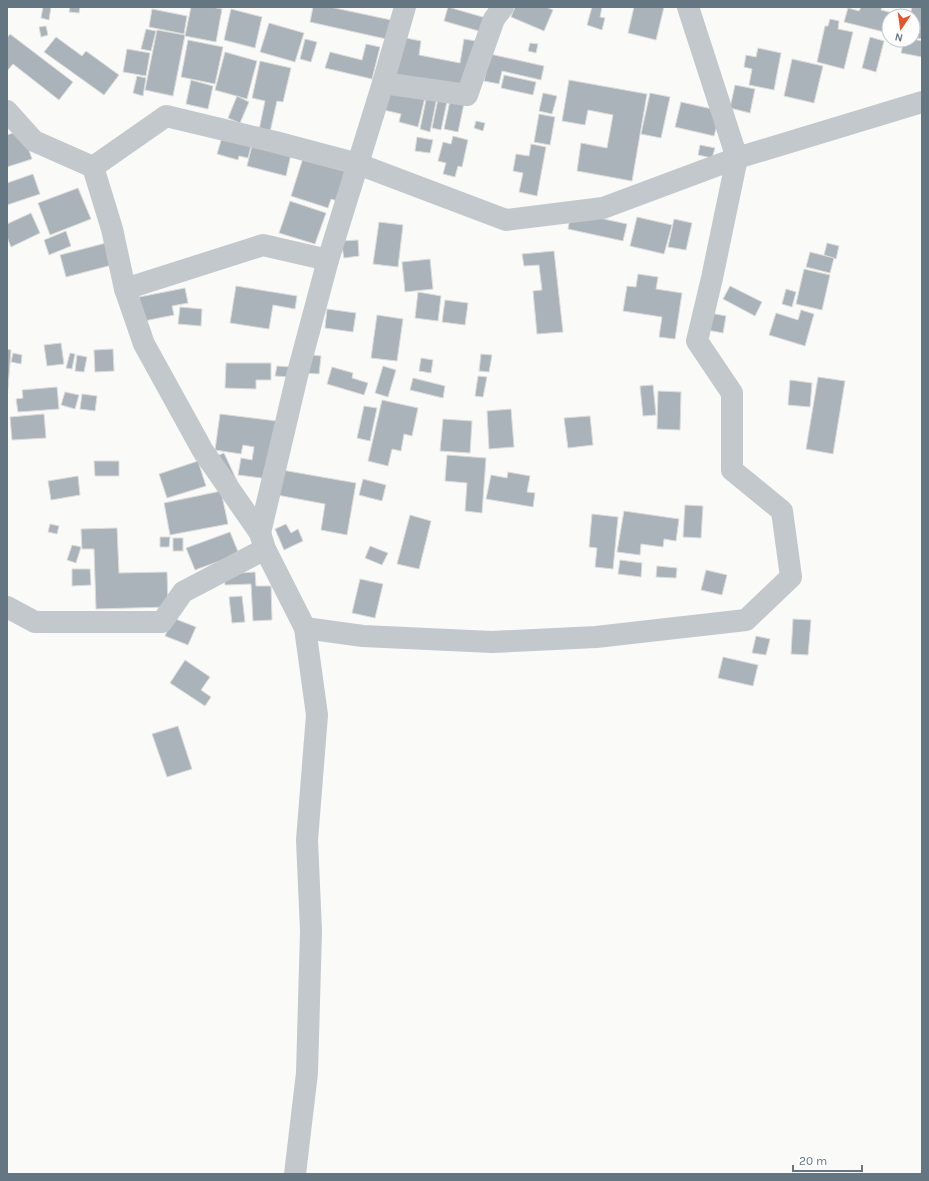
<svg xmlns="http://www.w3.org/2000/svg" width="929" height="1181" font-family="Karla,sans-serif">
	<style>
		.building { fill: #aab3b9; stroke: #dcdcda }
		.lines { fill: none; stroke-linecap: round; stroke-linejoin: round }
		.minor { stroke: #c3c8cc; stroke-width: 22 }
	</style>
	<rect width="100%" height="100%" fill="#fafaf8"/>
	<!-- building -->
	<g class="building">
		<polygon points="43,7 51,7 49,20 41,18"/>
		<polygon points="70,7 80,7 79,13 69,12"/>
		<polygon points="191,7 212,7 222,9 216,42 185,36"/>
		<polygon points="313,7 330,7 391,20 386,39 310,22"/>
		<polygon points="448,7 486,18 482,32 444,21"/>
		<polygon points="515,7 546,7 553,10 544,31 511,17"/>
		<polygon points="592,7 602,7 600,17 605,18 602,30 587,25"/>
		<polygon points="634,7 664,7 656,40 628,33"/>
		<polygon points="861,7 882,7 881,10 893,13 892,16 889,16 888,33 844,22 848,8 859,11"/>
		<polygon points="912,7 922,7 922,39 913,37 913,16 910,16"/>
		<polygon points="152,9 187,16 184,34 149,27"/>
		<polygon points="231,9 262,17 255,48 224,40"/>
		<polygon points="830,19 839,21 838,29 853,32 844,69 817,62 825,26 828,26"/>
		<polygon points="269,23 304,33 295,62 260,52"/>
		<polygon points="46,26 48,35 41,37 39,27"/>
		<polygon points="146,29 156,31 151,51 141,49"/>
		<polygon points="157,30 185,35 173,96 145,90"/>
		<polygon points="10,34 73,82 59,100 13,64 7,71 7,38"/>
		<polygon points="56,37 82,56 86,51 119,75 104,95 44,52"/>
		<polygon points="401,37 421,41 419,55 460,63 464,39 476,41 467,90 394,76"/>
		<polygon points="870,37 884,41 876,72 862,68"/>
		<polygon points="305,39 317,42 311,62 300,59"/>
		<polygon points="913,39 922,41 922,57 901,53 904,40 913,40"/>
		<polygon points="188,40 223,47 215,84 181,77"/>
		<polygon points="530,43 538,44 536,53 528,51"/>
		<polygon points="366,44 380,47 372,79 325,68 330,52 362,60"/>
		<polygon points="758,48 781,53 774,90 749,85 752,69 744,67 746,55 756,57"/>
		<polygon points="127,49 150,53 146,76 123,72"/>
		<polygon points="225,52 257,61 247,99 215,90"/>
		<polygon points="490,54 544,66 541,80 502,71 499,84 484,81"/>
		<polygon points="792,59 823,66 814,103 784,96"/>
		<polygon points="260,61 291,68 283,102 277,101 270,132 259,130 265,101 252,98"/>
		<polygon points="504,75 536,82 533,95 501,88"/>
		<polygon points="137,76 146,78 143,96 133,93"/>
		<polygon points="191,80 213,86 208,109 186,104"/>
		<polygon points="569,80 647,94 632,181 577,171 581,143 607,148 613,115 588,110 585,125 562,121"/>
		<polygon points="389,85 426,93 418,127 399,122 401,114 384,110"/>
		<polygon points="735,85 755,89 750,113 730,108"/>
		<polygon points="428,90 438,92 430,132 420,129"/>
		<polygon points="543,93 557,96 552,114 539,111"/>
		<polygon points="650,93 670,97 661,138 641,134"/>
		<polygon points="439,94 448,97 441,130 432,128"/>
		<polygon points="237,96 249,102 240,123 228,118"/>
		<polygon points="451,96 465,99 458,132 444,129"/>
		<polygon points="681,102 721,111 714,136 675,127"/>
		<polygon points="539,114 555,117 550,145 534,142"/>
		<polygon points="476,121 485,123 483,131 474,128"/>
		<polygon points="22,130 32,159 7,167 7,135"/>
		<polygon points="223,134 252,142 248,158 239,156 238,160 217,154"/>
		<polygon points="453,136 468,140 462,167 458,166 455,177 443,174 446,163 438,161 443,142 451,144"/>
		<polygon points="417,137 433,140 430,153 415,151"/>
		<polygon points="253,141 292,150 286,176 247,166"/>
		<polygon points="531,144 546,147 537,196 519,192 523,173 513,171 516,154 529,156"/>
		<polygon points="700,145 715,148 712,158 698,155"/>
		<polygon points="304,155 347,169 337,201 331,199 328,208 291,196"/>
		<polygon points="33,174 40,194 7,205 7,183"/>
		<polygon points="78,188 91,219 50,235 38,203"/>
		<polygon points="290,201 326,213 315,244 279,233"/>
		<polygon points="31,213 40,233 11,247 7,237 7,224"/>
		<polygon points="585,215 627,224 623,241 568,229 570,218"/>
		<polygon points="637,217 672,225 664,254 630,246"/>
		<polygon points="674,219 692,223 686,250 668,247"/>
		<polygon points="379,222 403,225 398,267 373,264"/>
		<polygon points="66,231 71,246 49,255 44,240"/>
		<polygon points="358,240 359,256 344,258 341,241"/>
		<polygon points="106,243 112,265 66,277 60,255"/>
		<polygon points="827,243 839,246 836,259 824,255"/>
		<polygon points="554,251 563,332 537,334 533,291 542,290 539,265 524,266 522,254"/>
		<polygon points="810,252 834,258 830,273 806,267"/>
		<polygon points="430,259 433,289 405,292 402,262"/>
		<polygon points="804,269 830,275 822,310 796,304"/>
		<polygon points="638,274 658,277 656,289 682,293 675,339 659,337 662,317 623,311 627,286 636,287"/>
		<polygon points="236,286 297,296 295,309 273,305 269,329 230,323"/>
		<polygon points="730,286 762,302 755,316 723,299"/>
		<polygon points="185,288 188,303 172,306 174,315 144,321 139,297"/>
		<polygon points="786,289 796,292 792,307 782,304"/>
		<polygon points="418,292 441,296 438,321 415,318"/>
		<polygon points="445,300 468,303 465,325 442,322"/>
		<polygon points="180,307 202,309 201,326 178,324"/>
		<polygon points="327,309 356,313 353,332 325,328"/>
		<polygon points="801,310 814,314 805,346 769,335 776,313 798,320"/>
		<polygon points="710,313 726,316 723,333 707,330"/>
		<polygon points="377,315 403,319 397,361 371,358"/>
		<polygon points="61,343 64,364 47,366 44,345"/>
		<polygon points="7,349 11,350 7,400"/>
		<polygon points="113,349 114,371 95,372 94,350"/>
		<polygon points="13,353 22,355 21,364 11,362"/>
		<polygon points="70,353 75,354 72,369 66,368"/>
		<polygon points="305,354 321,356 319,374 302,373"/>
		<polygon points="481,354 492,355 489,372 479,371"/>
		<polygon points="77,355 87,357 84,372 75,371"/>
		<polygon points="421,358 433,360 431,373 419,371"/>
		<polygon points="226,363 271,363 271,380 256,380 256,389 225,388"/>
		<polygon points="277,366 291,367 290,377 275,376"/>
		<polygon points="383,366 396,370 388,397 375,393"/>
		<polygon points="332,367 353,373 352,378 368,383 364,395 327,384"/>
		<polygon points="478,376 487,377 483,397 475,396"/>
		<polygon points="818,377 845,381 833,454 806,449"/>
		<polygon points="413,378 445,386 443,398 410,390"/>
		<polygon points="790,380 812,383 810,407 788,405"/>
		<polygon points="653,385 656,415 643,416 640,386"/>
		<polygon points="57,387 59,409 18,412 16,399 23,398 22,390"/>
		<polygon points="658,391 681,392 680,430 657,429"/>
		<polygon points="65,392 79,395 75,409 61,405"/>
		<polygon points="82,394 97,396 95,411 80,409"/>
		<polygon points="382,400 418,408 412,436 404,434 401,451 392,449 388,466 368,461"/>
		<polygon points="364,406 377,408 370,441 357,438"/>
		<polygon points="511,409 514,447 489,449 487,411"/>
		<polygon points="44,414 46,438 12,440 10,417"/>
		<polygon points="220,414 277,421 269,479 238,475 241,458 252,460 254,447 243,445 241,454 215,450"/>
		<polygon points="590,416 593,445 568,448 564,418"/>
		<polygon points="443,419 472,421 470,453 440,451"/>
		<polygon points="224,453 237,481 214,457"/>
		<polygon points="447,455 486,458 482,513 465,511 467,483 445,481"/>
		<polygon points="94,461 119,461 119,476 95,476"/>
		<polygon points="198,461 206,486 167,498 159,474"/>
		<polygon points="282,470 356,483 347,535 321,530 325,504 277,495"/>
		<polygon points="508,472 530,476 527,492 535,493 533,507 486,499 491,475 507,478"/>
		<polygon points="78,476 80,495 51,500 48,481"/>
		<polygon points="363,479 386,485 382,501 359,495"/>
		<polygon points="221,491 228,524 170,535 164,503"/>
		<polygon points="685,505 703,506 701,538 683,537"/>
		<polygon points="624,511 679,519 676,541 664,539 663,547 641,544 640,555 617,552"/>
		<polygon points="592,514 618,517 613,569 595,567 597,548 589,547"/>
		<polygon points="410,515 431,521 419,569 397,564"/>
		<polygon points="50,524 59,526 57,534 48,532"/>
		<polygon points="286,524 291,533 298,529 303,541 284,550 275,529"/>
		<polygon points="117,528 119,573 167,572 168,607 96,609 94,549 82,549 81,529"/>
		<polygon points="230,532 239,554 195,570 186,548"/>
		<polygon points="160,537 170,537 169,547 160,547"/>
		<rect x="173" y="538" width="10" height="13"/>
		<polygon points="72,545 81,547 76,563 67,560"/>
		<polygon points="370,546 388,553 382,565 365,558"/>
		<polygon points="620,560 642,563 641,577 618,574"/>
		<polygon points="657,566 677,568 676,578 656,577"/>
		<polygon points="72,569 90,569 91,585 72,586"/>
		<polygon points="706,570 727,575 722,595 701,590"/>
		<polygon points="255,572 256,586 271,586 272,620 253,621 251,584 225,585 224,574"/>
		<polygon points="360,579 383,584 375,618 352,613"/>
		<polygon points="242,596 245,622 232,623 229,597"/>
		<polygon points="173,618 196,627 188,645 165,636"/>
		<polygon points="793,619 811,620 808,655 791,654"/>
		<polygon points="756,636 770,639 766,655 752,653"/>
		<polygon points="723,657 758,665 753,686 718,678"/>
		<polygon points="185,660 210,677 201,690 211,697 205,706 170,683"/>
		<polygon points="178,726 192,769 167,777 152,734"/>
	</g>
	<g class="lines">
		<!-- minor -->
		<g class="minor">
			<polyline points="383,83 467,95 494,19 503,7"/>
			<polyline points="7,111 34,141 93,167 112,229 125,289 144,344 203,451 260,533 265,549 305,628 317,715 307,840 311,931 307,1073 295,1174"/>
			<polyline points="93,167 166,116 275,142 358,164 506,220 603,208 737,158 922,102"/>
			<polyline points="125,289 263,245 328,260"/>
			<polyline points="260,533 297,376 328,260 383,83 405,7"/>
			<polyline points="7,607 35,622 162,622 183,592 265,549"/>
			<polyline points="305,628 363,636 492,642 596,637 746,620 791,577 782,511 732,470 732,393 697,341 712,278 737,158 688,7"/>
		</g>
	</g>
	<!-- border -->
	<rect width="929" height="1181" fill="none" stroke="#657683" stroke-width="16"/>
	<!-- north arrow -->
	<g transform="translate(901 28) rotate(193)"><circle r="19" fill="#ffffff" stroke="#c1c8cd"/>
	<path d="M0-3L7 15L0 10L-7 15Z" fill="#e4572e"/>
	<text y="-6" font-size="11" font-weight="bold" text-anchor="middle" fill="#657683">N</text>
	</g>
	<!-- scale -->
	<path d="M793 1165v6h69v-6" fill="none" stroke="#657683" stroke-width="2"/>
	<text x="799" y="1165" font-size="12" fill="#657683" stroke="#ffffff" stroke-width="3" paint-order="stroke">20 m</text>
</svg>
